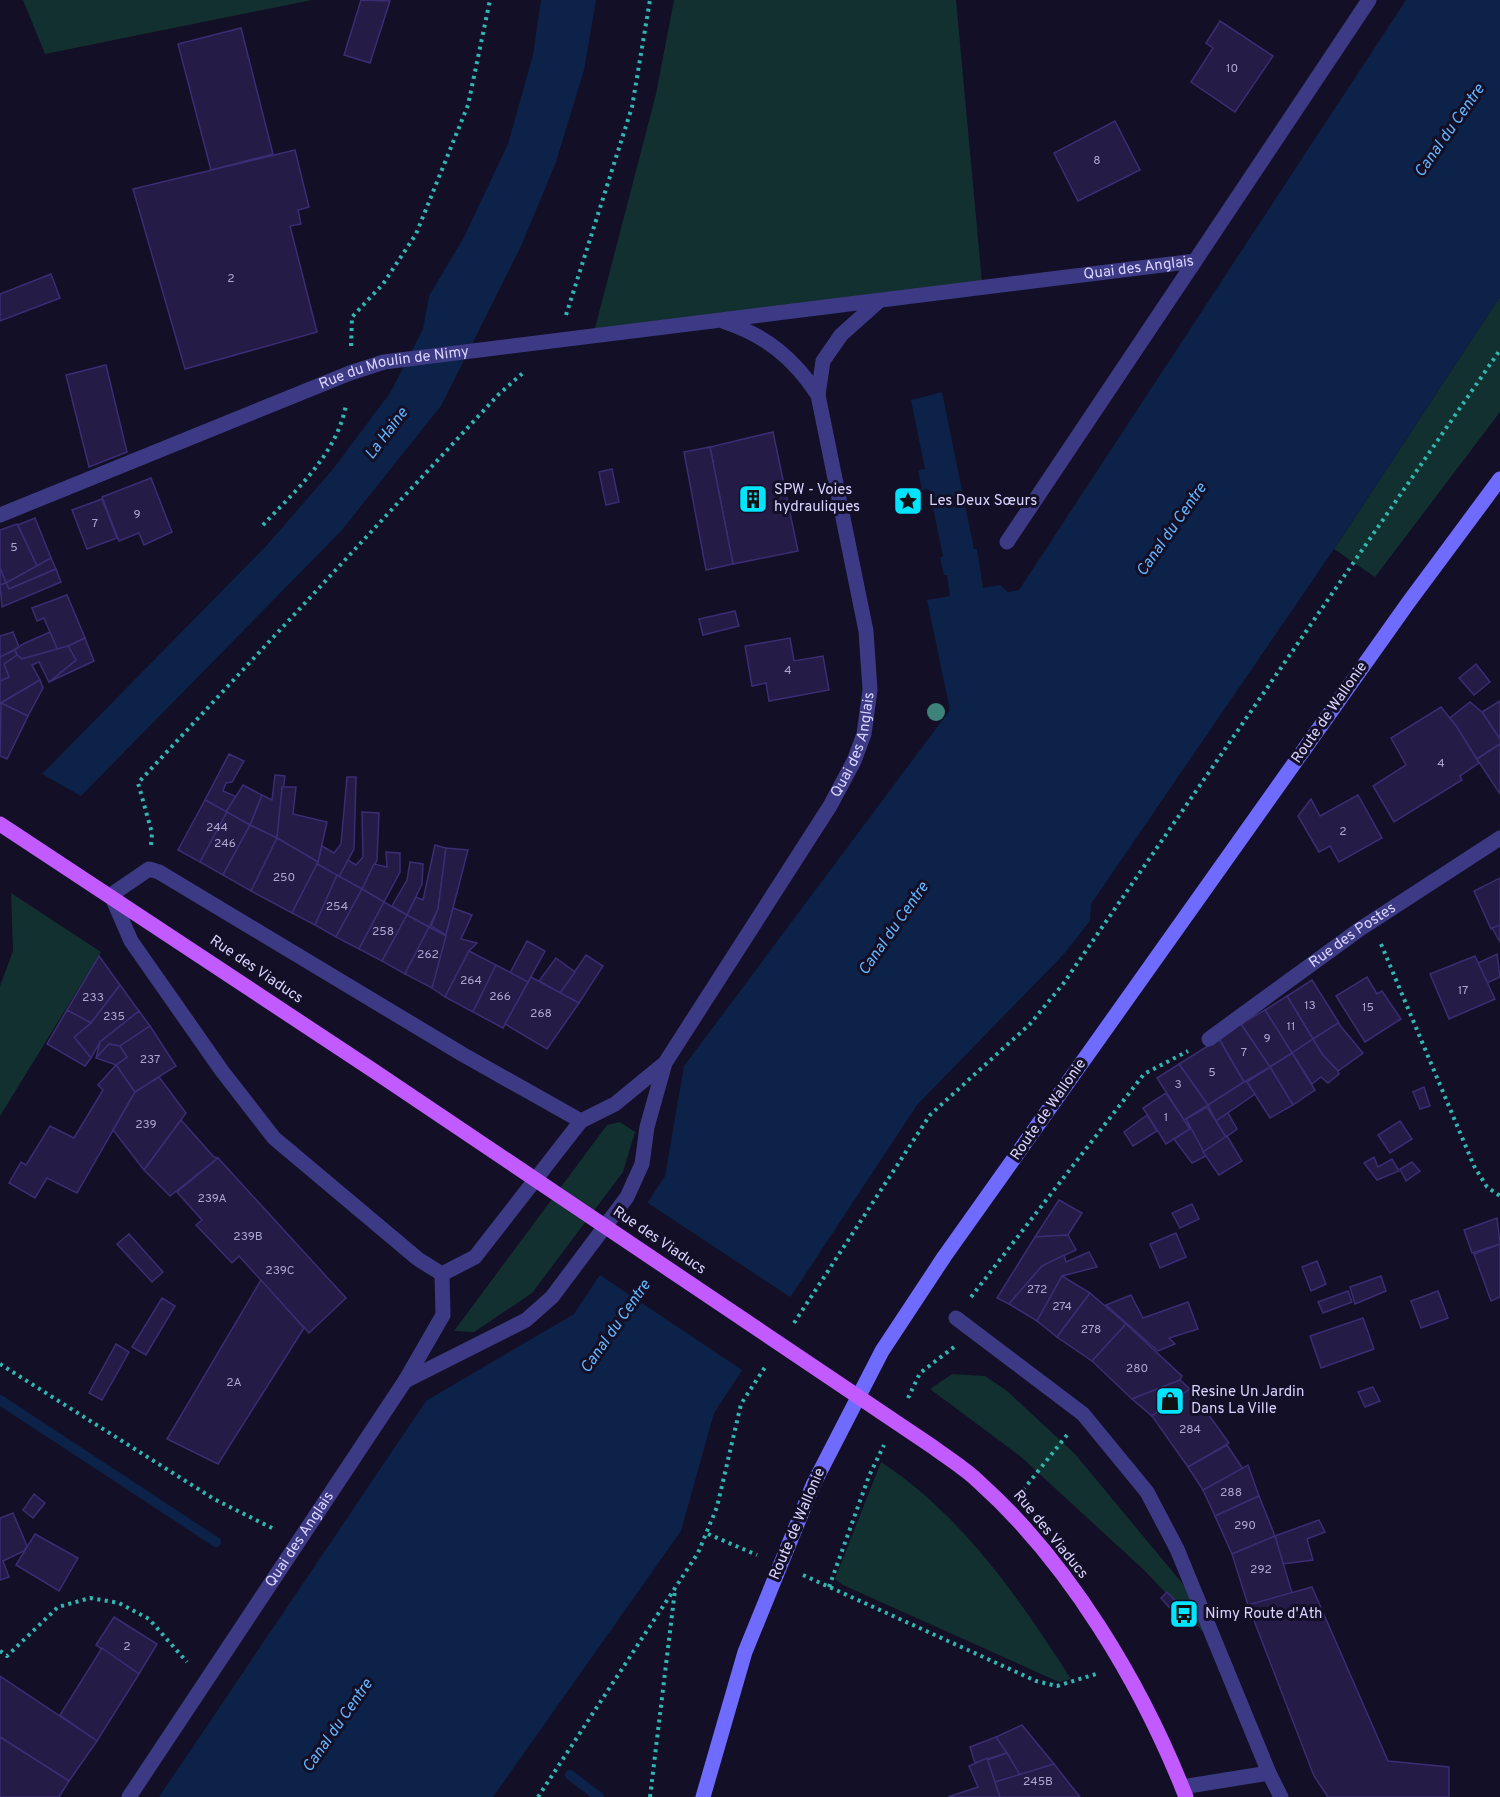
<svg xmlns="http://www.w3.org/2000/svg" width="1500" height="1797" font-family="Overpass,sans-serif">
	<style>
		.green { fill: #12302f }
		.water { fill: #0c2248 }
		.pier { fill: #130f26 }
		.lines { fill: none; stroke-linecap: round; stroke-linejoin: round }
		.stream { stroke: #0c2248; stroke-width: 10 }
		.building { fill: #241b47; stroke: #3b2d73; stroke-width: 1.5 }
		.path { stroke: #2fb8b0; stroke-width: 4; stroke-dasharray: 3 4.5; stroke-linecap: butt }
		.lane { stroke: #3d3a85; stroke-width: 15 }
		.street { stroke: #3d3a85; stroke-width: 15 }
		.secondary { stroke: #6f6bff; stroke-width: 15 }
		.primary { stroke: #c25bff; stroke-width: 15 }
		.tree { fill: #3d827b }
		.labels { text-anchor: middle; dominant-baseline: central; stroke-width: 6; stroke-linejoin: round; paint-order: stroke }
		.number-label { font-size: 12px; fill: #aca6d1 }
		.street-label { font-size: 15px; fill: #d9d4ff; stroke: #130f26 }
		.poi-label { font-size: 15px; fill: #d9d4ff; stroke: #130f26; text-anchor: start }
		.water-label { font-size: 16px; font-style: italic; fill: #62b6ff; stroke: #130f26 }
	</style>
	<rect width="100%" height="100%" fill="#130f26"/>
	<!-- green -->
	<g class="green">
		<polygon points="23,0 312,0 45,54"/>
		<polygon points="674,0 956,0 982,282 593,336 656,94"/>
		<polygon points="1500,297 1500,412 1375,577 1334,549"/>
		<polygon points="11,893 101,952 0,1116 0,986 13,951"/>
		<polygon points="620,1122 635,1132 623,1172 532,1293 474,1332 454,1331 607,1125"/>
		<polygon points="952,1374 985,1376 1007,1391 1075,1454 1187,1589 1204,1633 1144,1570 1020,1456 930,1389"/>
		<path d="M881 1462C962 1515 1019 1598 1071 1679L1059 1682 843 1585 835 1579Z"/>
	</g>
	<!-- water -->
	<g class="water">
		<polygon points="541,0 596,0 584,70 556,162 522,244 441,406 342,530 81,796 42,774 267,545 333,469 390,393 423,329 429,296 464,237 508,144 533,55"/>
		<polygon points="1406,0 1500,0 1500,297 1334,549 1091,904 1090,921 1063,955 917,1105 714,1413 681,1531 493,1797 159,1797 426,1401 574,1314 665,1176 684,1066 950,710 927,600 950,596 947,575 944,575 940,558 943,556 929,489 922,490 918,470 925,469 911,400 942,392 974,549 977,549 983,588 1000,585 1008,592 1019,590"/>
	</g>
	<!-- pier -->
	<polygon class="pier" points="645,1201 793,1299 745,1372 597,1273"/>
	<g class="lines">
		<!-- stream -->
		<g class="stream">
			<polyline points="0,1400 216,1542"/>
			<polyline points="570,1775 599,1797"/>
		</g>
	</g>
	<!-- building -->
	<g class="building">
		<polygon points="361,0 390,1 370,63 344,55"/>
		<polygon points="1220,21 1273,56 1235,112 1191,82 1213,48 1206,43"/>
		<polygon points="241,28 273,154 211,170 178,44"/>
		<polygon points="1115,121 1140,170 1078,201 1054,153"/>
		<polygon points="295,150 309,207 298,210 301,224 290,226 317,332 185,369 133,189"/>
		<polygon points="51,274 60,298 0,321 0,294"/>
		<polygon points="106,365 127,452 89,467 66,375"/>
		<polygon points="773,432 798,551 733,564 710,447"/>
		<polygon points="710,447 733,564 706,570 684,452"/>
		<polygon points="612,469 619,502 606,505 599,472"/>
		<polygon points="151,478 172,532 144,545 139,533 119,541 102,497"/>
		<polygon points="102,499 117,538 87,549 72,510"/>
		<polygon points="35,518 51,558 37,566 18,525"/>
		<polygon points="17,524 37,566 6,583 0,568 0,530"/>
		<polygon points="51,558 56,569 9,589 6,583"/>
		<polygon points="0,568 6,583 0,585"/>
		<polygon points="56,569 61,582 2,607 0,585 6,583 9,589"/>
		<polygon points="67,595 85,638 58,651 44,618 37,621 32,608"/>
		<polygon points="735,611 739,626 703,635 699,619"/>
		<polygon points="13,632 19,647 0,657 0,636"/>
		<polygon points="50,632 58,651 22,659 17,655 15,650 23,644"/>
		<polygon points="85,638 94,661 49,682 76,660 68,646"/>
		<polygon points="790,638 794,661 823,656 829,690 769,701 766,683 752,686 745,646"/>
		<polygon points="68,646 76,660 49,682 39,662 32,665 40,680 0,703 0,681 9,677 4,664 17,655 22,659"/>
		<polygon points="15,650 17,655 4,664 9,677 0,681 0,657"/>
		<polygon points="1476,664 1490,682 1474,695 1459,678"/>
		<polygon points="40,680 43,688 28,716 1,703"/>
		<polygon points="1500,701 1500,739 1482,712"/>
		<polygon points="1470,702 1482,712 1500,739 1500,744 1477,759 1450,718"/>
		<polygon points="1,703 28,716 7,759 0,756"/>
		<polygon points="1441,707 1457,727 1479,763 1460,776 1462,780 1394,822 1373,786 1406,765 1391,738"/>
		<polygon points="1500,744 1500,794 1477,759"/>
		<polygon points="229,754 244,761 232,782 226,783 223,791 237,797 226,812 205,800"/>
		<polygon points="275,775 285,776 277,838 250,825 262,795 272,800"/>
		<polygon points="347,777 356,777 354,849 339,877 317,864 322,846 334,853 341,844"/>
		<polygon points="243,785 262,795 250,825 226,812"/>
		<polygon points="282,787 296,787 293,814 327,822 318,862 277,838"/>
		<polygon points="1358,795 1382,838 1339,862 1330,846 1319,852 1298,816 1311,799 1320,816"/>
		<polygon points="205,800 227,812 200,862 178,850"/>
		<polygon points="227,812 250,825 223,875 200,862"/>
		<polygon points="362,812 379,813 377,860 362,889 339,877 348,860 356,865 363,857"/>
		<polygon points="250,825 277,838 251,891 223,875"/>
		<polygon points="277,838 318,862 292,913 251,891"/>
		<polygon points="435,845 446,848 438,909 429,927 407,915 416,897 423,900"/>
		<polygon points="446,848 468,850 446,935 431,926 438,909"/>
		<polygon points="386,852 400,853 400,872 384,902 362,889 374,864 387,867"/>
		<polygon points="410,862 423,864 422,884 407,915 392,906 407,880"/>
		<polygon points="317,864 337,875 315,925 292,913"/>
		<polygon points="337,875 362,889 336,937 315,925"/>
		<polygon points="1500,878 1500,925 1491,929 1474,891"/>
		<polygon points="362,889 384,902 359,949 336,937"/>
		<polygon points="384,902 407,915 382,961 359,949"/>
		<polygon points="453,908 472,915 461,939 477,943 469,951 445,997 432,988"/>
		<polygon points="407,915 429,927 405,974 382,961"/>
		<polygon points="1500,925 1500,942 1492,928"/>
		<polygon points="429,927 446,936 432,988 405,974"/>
		<polygon points="527,941 545,951 528,982 510,973"/>
		<polygon points="469,951 496,965 473,1012 445,997"/>
		<polygon points="1497,954 1500,977 1487,983 1478,963"/>
		<polygon points="586,955 603,966 579,1003 560,993"/>
		<polygon points="99,956 120,985 91,1023 67,1010"/>
		<polygon points="1475,956 1495,999 1449,1019 1430,974"/>
		<polygon points="556,958 575,972 560,993 539,981"/>
		<polygon points="496,965 528,982 503,1028 473,1012"/>
		<polygon points="531,977 579,1003 547,1049 505,1024"/>
		<polygon points="1367,977 1377,994 1382,991 1401,1019 1365,1042 1336,996"/>
		<polygon points="1312,980 1339,1023 1313,1039 1287,996"/>
		<polygon points="120,985 139,1011 100,1042 91,1058 74,1037 91,1023"/>
		<polygon points="1287,996 1313,1039 1292,1053 1265,1010"/>
		<polygon points="67,1010 91,1023 74,1037 91,1058 85,1066 47,1044"/>
		<polygon points="1265,1010 1292,1053 1270,1067 1241,1024"/>
		<polygon points="139,1011 150,1026 120,1046 109,1044 96,1058 100,1042"/>
		<polygon points="1338,1023 1363,1053 1338,1071 1322,1054 1313,1039"/>
		<polygon points="1241,1024 1270,1067 1244,1082 1219,1039"/>
		<polygon points="150,1026 176,1066 135,1092 116,1065 127,1057 120,1046"/>
		<polygon points="1219,1039 1244,1082 1208,1105 1179,1064"/>
		<polygon points="1313,1039 1322,1054 1338,1071 1339,1074 1328,1083 1321,1077 1312,1084 1292,1053"/>
		<polygon points="109,1044 120,1046 127,1057 116,1065 96,1058"/>
		<polygon points="1292,1053 1315,1090 1293,1105 1270,1067"/>
		<polygon points="1179,1064 1208,1105 1184,1120 1157,1078"/>
		<polygon points="116,1065 135,1092 77,1193 47,1178 35,1198 9,1183 21,1162 26,1165 50,1126 74,1138 103,1090 98,1085"/>
		<polygon points="1270,1067 1293,1105 1270,1118 1247,1082"/>
		<polygon points="159,1077 186,1113 144,1170 113,1130 135,1092"/>
		<polygon points="1244,1082 1247,1082 1255,1094 1216,1121 1208,1105"/>
		<polygon points="1424,1087 1430,1106 1420,1109 1413,1092"/>
		<polygon points="1166,1093 1190,1129 1166,1144 1143,1108"/>
		<polygon points="1207,1107 1226,1137 1203,1152 1186,1119"/>
		<polygon points="1228,1113 1237,1129 1226,1137 1216,1121"/>
		<polygon points="1147,1115 1157,1131 1133,1146 1124,1132"/>
		<polygon points="1186,1119 1206,1156 1192,1163 1174,1139 1190,1129"/>
		<polygon points="181,1120 214,1157 218,1158 170,1196 144,1170"/>
		<polygon points="1400,1121 1412,1139 1390,1153 1378,1135"/>
		<polygon points="1227,1136 1242,1161 1219,1175 1203,1152"/>
		<polygon points="1374,1157 1378,1167 1392,1159 1399,1171 1377,1180 1364,1163"/>
		<polygon points="218,1158 346,1298 309,1333 239,1256 232,1263 196,1225 202,1220 177,1192"/>
		<polygon points="1412,1162 1420,1171 1406,1181 1400,1169"/>
		<polygon points="1059,1200 1082,1213 1068,1235 1035,1237"/>
		<polygon points="1192,1204 1199,1219 1180,1228 1172,1213"/>
		<polygon points="1497,1218 1500,1244 1472,1253 1464,1230"/>
		<polygon points="1176,1233 1186,1257 1160,1268 1150,1244"/>
		<polygon points="129,1234 163,1272 152,1282 117,1244"/>
		<polygon points="1068,1235 1076,1250 1042,1266 1009,1304 997,1298 1035,1237"/>
		<polygon points="1500,1244 1500,1297 1491,1301 1474,1254"/>
		<polygon points="1089,1252 1097,1267 1062,1276 1037,1321 1009,1304 1042,1266 1064,1255 1066,1262"/>
		<polygon points="1317,1261 1326,1284 1311,1291 1302,1267"/>
		<polygon points="1062,1276 1090,1293 1057,1337 1037,1321"/>
		<polygon points="1381,1276 1386,1291 1355,1304 1350,1287"/>
		<polygon points="261,1280 304,1328 218,1464 167,1439"/>
		<polygon points="1348,1291 1352,1302 1323,1313 1318,1302"/>
		<polygon points="1438,1291 1448,1318 1421,1328 1411,1301"/>
		<polygon points="1090,1293 1126,1324 1092,1361 1057,1337"/>
		<polygon points="1131,1295 1143,1318 1188,1302 1198,1329 1169,1338 1175,1344 1158,1351 1106,1305"/>
		<polygon points="162,1298 175,1306 146,1355 132,1347"/>
		<polygon points="1363,1318 1374,1349 1321,1368 1310,1336"/>
		<polygon points="1126,1324 1182,1376 1180,1380 1132,1399 1092,1361"/>
		<polygon points="116,1344 129,1352 102,1400 89,1393"/>
		<polygon points="1180,1380 1190,1389 1152,1416 1132,1399"/>
		<polygon points="1373,1387 1380,1401 1365,1407 1358,1392"/>
		<polygon points="1190,1389 1229,1443 1188,1467 1152,1416"/>
		<polygon points="1227,1445 1243,1469 1203,1490 1188,1467"/>
		<polygon points="1248,1465 1259,1496 1215,1516 1203,1490"/>
		<polygon points="34,1494 45,1503 33,1518 23,1510"/>
		<polygon points="1259,1496 1275,1536 1232,1554 1215,1516"/>
		<polygon points="13,1513 27,1546 24,1551 3,1561 9,1577 0,1580 0,1518"/>
		<polygon points="1319,1520 1325,1532 1307,1539 1313,1560 1283,1564 1275,1536"/>
		<polygon points="35,1534 78,1558 59,1591 16,1565"/>
		<polygon points="1275,1536 1292,1593 1248,1605 1232,1554"/>
		<polygon points="1312,1587 1388,1761 1449,1767 1449,1797 1328,1797 1314,1776 1248,1605"/>
		<polygon points="1167,1592 1183,1609 1176,1615 1161,1598"/>
		<polygon points="114,1617 157,1644 139,1674 96,1645"/>
		<polygon points="102,1648 139,1674 97,1741 60,1715"/>
		<polygon points="0,1676 97,1741 69,1781 0,1737"/>
		<polygon points="1022,1725 1054,1764 1020,1775 996,1737"/>
		<polygon points="0,1737 69,1781 59,1797 0,1797"/>
		<polygon points="996,1737 1007,1753 975,1763 970,1747"/>
		<polygon points="1007,1753 1020,1775 995,1782 987,1760"/>
		<polygon points="987,1758 1000,1797 948,1797 978,1787 969,1766"/>
		<polygon points="1054,1764 1080,1797 1000,1797 995,1782"/>
	</g>
	<g class="lines">
		<!-- path -->
		<g class="path">
			<polyline points="566,315 632,107 650,0"/>
			<polyline points="351,346 352,317 383,284 416,234 468,105 490,0"/>
			<path d="M263 525C296 490 338 453 346 404"/>
			<polyline points="151,845 152,833 138,783 498,395 524,372"/>
			<polyline points="1381,944 1474,1166 1487,1187 1500,1196"/>
			<polyline points="971,1297 1144,1074 1188,1051"/>
			<polyline points="794,1323 930,1115 1030,1024 1063,984 1500,350"/>
			<polyline points="0,1364 214,1499 276,1530"/>
			<polyline points="908,1398 920,1373 954,1347"/>
			<polyline points="1023,1490 1067,1435"/>
			<polyline points="708,1534 757,1555"/>
			<polyline points="803,1575 1036,1681 1057,1686 1096,1674"/>
			<polyline points="829,1587 869,1476 884,1445"/>
			<polyline points="0,1651 7,1656 58,1607 90,1598 119,1603 149,1619 187,1662"/>
			<polyline points="538,1797 698,1553 717,1507 741,1404 767,1364"/>
			<polyline points="650,1797 675,1590"/>
		</g>
		<!-- lane -->
		<g class="lane">
			<polyline points="1007,542 1195,261"/>
			<polyline points="405,1381 526,1320 552,1297 627,1197 642,1164 647,1127 665,1063"/>
		</g>
		<!-- street -->
		<g class="street">
			<path d="M725 322C767 336 794 359 818 395"/>
			<path id="s1" d="M0 515 350 373 384 362 1195 261 1369 0"/>
			<path id="s2" d="M1209 1039 1360 929 1500 838"/>
			<path id="s3" d="M442 1274 475 1257 581 1121 615 1104 665 1063 830 806 854 761 864 734 870 690 866 631 818 395 823 361 841 335 879 301"/>
			<polyline points="442,1274 418,1259 274,1138 222,1071 131,941 111,895 149,869 159,872 462,1054 581,1121"/>
			<polyline points="956,1318 1083,1414 1147,1492 1177,1549 1269,1773 1281,1797"/>
			<polyline points="1182,1787 1269,1773"/>
			<path id="s4" d="M129 1797 405 1381 443 1315 442 1274"/>
		</g>
		<!-- secondary -->
		<polyline class="secondary" points="703,1797 745,1652 813,1485 882,1351 944,1257 1408,603 1500,479"/>
		<!-- primary -->
		<path class="primary" d="M0 824 374 1071 933 1447C949 1459 966 1469 980 1483 1070 1564 1142 1685 1186 1797"/>
	</g>
	<!-- trees -->
	<circle class="tree" cx="936" cy="712" r="9"/>
	<!-- icons -->
	<defs>
		<g id="building-square" transform="scale(1.5)"><rect x="-9" y="-9" width="18" height="18" rx="4" fill="#00e5ff" stroke="#130f26"/><path d="M-4-6H4V6H1V3H-1V6H-4ZM-2.5-4.3h1.7v1.8h-1.7ZM.8-4.3h1.7v1.8H.8ZM-2.5-1h1.7V.8h-1.7ZM.8-1h1.7V.8H.8Z" fill="#111"/></g>
		<g id="sight-square" transform="scale(1.5)"><rect x="-9" y="-9" width="18" height="18" rx="4" fill="#00e5ff" stroke="#130f26"/><path d="M0-6L1.8-2.2L6-1.7L2.9 1.2L3.7 5.4L0 3.3L-3.7 5.4L-2.9 1.2L-6-1.7L-1.8-2.2Z" fill="#111"/></g>
		<g id="shop-square" transform="scale(1.5)"><rect x="-9" y="-9" width="18" height="18" rx="4" fill="#00e5ff" stroke="#130f26"/><path d="M-5-2.5h2.3a2.7 3.5 0 0 1 5.4 0H5L5.5 6h-11ZM-1.5-2.5h3a1.5 2.3 0 0 0-3 0Z" fill="#111"/></g>
		<g id="bus-square" transform="scale(1.5)"><rect x="-9" y="-9" width="18" height="18" rx="4" fill="#00e5ff" stroke="#130f26"/><path d="M-5-6H5V4H4V6H2V4H-2V6H-4V4H-5ZM-3.5-4V0h7V-4ZM-3.5 1.2v1.5H-2V1.2ZM2 1.2v1.5H3.5V1.2Z" fill="#111"/></g>
	</defs>
	<g fill-rule="evenodd">
		<use href="#building-square" x="753" y="499"/>
		<use href="#sight-square" x="908" y="501"/>
		<use href="#shop-square" x="1170" y="1401"/>
		<use href="#bus-square" x="1184" y="1614"/>
	</g>
	<g class="labels">
		<!-- number labels -->
		<g class="number-label">
			<text x="1232" y="69">10</text>
			<text x="1097" y="161">8</text>
			<text x="231" y="279">2</text>
			<text x="137" y="515">9</text>
			<text x="95" y="524">7</text>
			<text x="14" y="548">5</text>
			<text x="788" y="671">4</text>
			<text x="1441" y="764">4</text>
			<text x="217" y="828">244</text>
			<text x="1343" y="832">2</text>
			<text x="225" y="844">246</text>
			<text x="284" y="878">250</text>
			<text x="337" y="907">254</text>
			<text x="383" y="932">258</text>
			<text x="428" y="955">262</text>
			<text x="471" y="981">264</text>
			<text x="1463" y="991">17</text>
			<text x="500" y="997">266</text>
			<text x="93" y="998">233</text>
			<text x="1310" y="1006">13</text>
			<text x="1368" y="1008">15</text>
			<text x="541" y="1014">268</text>
			<text x="114" y="1017">235</text>
			<text x="1291" y="1027">11</text>
			<text x="1267" y="1039">9</text>
			<text x="1244" y="1053">7</text>
			<text x="150" y="1060">237</text>
			<text x="1212" y="1073">5</text>
			<text x="1178" y="1085">3</text>
			<text x="1166" y="1118">1</text>
			<text x="146" y="1125">239</text>
			<text x="212" y="1199">239A</text>
			<text x="248" y="1237">239B</text>
			<text x="280" y="1271">239C</text>
			<text x="1037" y="1290">272</text>
			<text x="1062" y="1307">274</text>
			<text x="1091" y="1330">278</text>
			<text x="1137" y="1369">280</text>
			<text x="234" y="1383">2A</text>
			<text x="1190" y="1430">284</text>
			<text x="1231" y="1493">288</text>
			<text x="1245" y="1526">290</text>
			<text x="1261" y="1570">292</text>
			<text x="127" y="1647">2</text>
			<text x="1038" y="1782">245B</text>
		</g>
		<!-- street labels -->
		<g class="street-label">
			<text stroke="none"><textPath href="#s1" startOffset="1174">Quai des Anglais</textPath></text>
			<text stroke="none"><textPath href="#s1" startOffset="422">Rue du Moulin de Nimy</textPath></text>
			<text transform="translate(1330 713) rotate(-55)">Route de Wallonie</text>
			<text stroke="none"><textPath href="#s3" startOffset="684">Quai des Anglais</textPath></text>
			<text stroke="none"><textPath href="#s2" startOffset="177">Rue des Postes</textPath></text>
			<text transform="translate(256 970) rotate(34)">Rue des Viaducs</text>
			<text transform="translate(1049 1110) rotate(-55)">Route de Wallonie</text>
			<text transform="translate(659 1241) rotate(34)">Rue des Viaducs</text>
			<text transform="translate(798 1524) rotate(-67)">Route de Wallonie</text>
			<text transform="translate(1050 1535) rotate(51)">Rue des Viaducs</text>
			<text stroke="none"><textPath href="#s4" startOffset="309">Quai des Anglais</textPath></text>
		</g>
		<!-- poi labels -->
		<g class="poi-label">
			<text x="774" y="490">SPW - Voies<tspan x="774" dy="17">hydrauliques</tspan></text>
			<text x="929" y="501">Les Deux Sœurs</text>
			<text x="1191" y="1392">Resine Un Jardin<tspan x="1191" dy="17">Dans La Ville</tspan></text>
			<text x="1205" y="1614">Nimy Route d'Ath</text>
		</g>
		<!-- water labels -->
		<g class="water-label">
			<text transform="translate(1450 131) rotate(-55)">Canal du Centre</text>
			<text transform="translate(387 434) rotate(-53)">La Haine</text>
			<text transform="translate(1172 530) rotate(-55)">Canal du Centre</text>
			<text transform="translate(894 929) rotate(-55)">Canal du Centre</text>
			<text transform="translate(616 1327) rotate(-55)">Canal du Centre</text>
			<text transform="translate(338 1726) rotate(-55)">Canal du Centre</text>
		</g>
	</g>
</svg>
